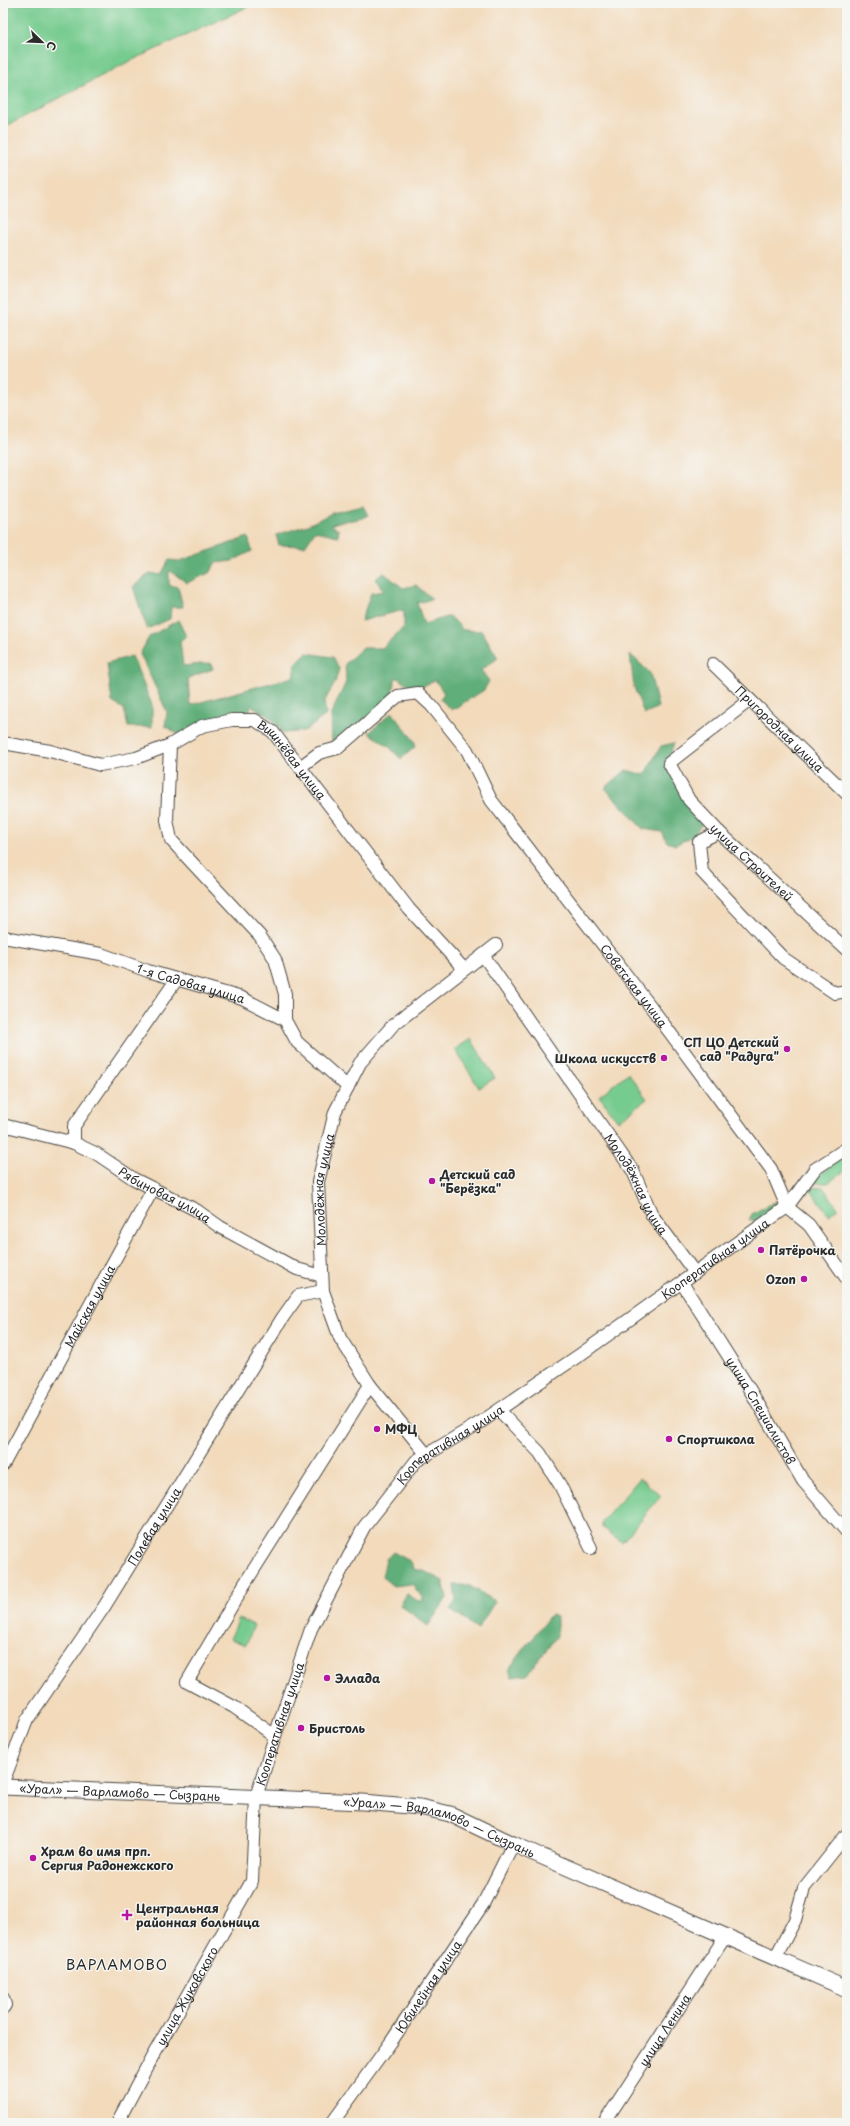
<svg xmlns="http://www.w3.org/2000/svg" width="850" height="2126" font-family="'Playpen Sans',sans-serif">
	<style>
		.green { fill: #76cb8f; stroke: #507b5d }
		.forest { fill: #60af7a; stroke: #466d52 }
		.lines { fill: none; stroke-linecap: round; stroke-linejoin: round }
		.minor-casing { stroke: #494541; stroke-width: 14 }
		.major-casing { stroke: #494541; stroke-width: 17 }
		.minor { stroke: #fff; stroke-width: 12 }
		.major { stroke: #fff; stroke-width: 15 }
		.poi-dot { fill: #b5179e; stroke: #f6f6f2; stroke-width: 1.5 }
		.labels { text-anchor: middle; dominant-baseline: central; stroke-width: 3; stroke-linejoin: round; paint-order: stroke }
		.street-label { font-size: 12px; fill: #2b2b2b; stroke: #f6f6f2 }
		.poi-label { font-size: 12px; font-weight: bold; fill: #2b2b2b; stroke: #f6f6f2; text-anchor: start }
		.quarter-label { font-size: 14px; letter-spacing: 1px; fill: #2b2b2b; stroke: #f6f6f2 }
	</style>
	<rect width="100%" height="100%" fill="#f6f6f2"/>
	<filter id="ink" filterUnits="userSpaceOnUse"><feTurbulence type="fractalNoise" baseFrequency=".025" numOctaves="2"/><feDisplacementMap in="SourceGraphic" scale="8" xChannelSelector="R" yChannelSelector="G"/><feConvolveMatrix kernelMatrix="1 2 1 2 8 2 1 2 1" color-interpolation-filters="sRGB"/></filter>
	<filter id="wash" filterUnits="userSpaceOnUse"><feTurbulence type="fractalNoise" baseFrequency=".012" numOctaves="4" result="noise"/><feDisplacementMap in="SourceGraphic" scale="16" xChannelSelector="R" yChannelSelector="G"/><feGaussianBlur stdDeviation="0.9" result="paint"/><feColorMatrix in="noise" values="0 0 0 0 0 0 0 0 0 0 0 0 0 0 0 0 0 1.4 0 .05"/><feComposite in="paint" operator="in"/></filter>
	<g filter="url(#wash)">
		<rect width="100%" height="100%" fill="#f2dabb"/>
		<!-- green -->
		<g class="green">
			<polygon points="3,3 256,3 124,64 3,128"/>
			<polygon points="471,1039 495,1078 479,1088 455,1049"/>
			<polygon points="628,1073 647,1099 618,1121 599,1096"/>
			<polygon points="847,1154 847,1169 828,1183 808,1183"/>
			<polygon points="823,1187 838,1208 829,1215 809,1188"/>
			<polygon points="640,1478 661,1496 622,1542 602,1527 602,1522"/>
			<polygon points="239,1619 254,1625 246,1645 230,1639"/>
		</g>
		<!-- forest -->
		<g class="forest">
			<path d="M363 506 368 515C356 523 343 518 331 525L339 530 338 536 315 531 305 546 279 545 276 535 308 525 332 513Z"/>
			<polygon points="248,537 252,551 232,561 215,563 211,572 187,583 169,570 169,585 178,587 183,607 171,607 170,619 147,629 133,587 150,573 161,575 169,560 180,561"/>
			<path d="M384 573 403 588 416 585 432 599 417 603 424 624 450 616 463 630 482 631 498 658 481 670 489 681 484 690 452 710 440 699 444 693 435 680C417 691 413 688 396 677L390 700 349 735 332 743 331 714 346 682 345 664 362 648H382L404 627V610L361 621 371 593 384 591 375 579Z"/>
			<polygon points="178,620 186,636 180,641 183,666 210,663 213,669 188,678 190,705 293,677 295,664 306,653 333,657 339,669 335,683 324,702 326,715 305,731 283,733 272,719 251,705 249,714 179,735 165,726 167,712 140,654 149,637"/>
			<polygon points="630,654 650,673 658,707 644,714 634,687"/>
			<polygon points="132,656 152,705 152,727 128,727 124,709 112,702 107,663"/>
			<polygon points="392,712 415,742 415,747 401,759 387,745 369,733"/>
			<polygon points="674,743 668,761 704,821 693,836 675,845 667,842 662,832 643,829 605,788 626,770 644,775 661,746"/>
			<polygon points="774,1202 777,1203 771,1212 757,1221 749,1220 752,1214"/>
			<polygon points="393,1552 410,1561 415,1570 422,1570 443,1581 447,1598 428,1626 400,1605 407,1594 418,1601 424,1600 412,1584 393,1586 382,1577 386,1559"/>
			<polygon points="454,1585 468,1585 495,1601 478,1629 450,1610 456,1601"/>
			<polygon points="551,1614 557,1617 557,1636 527,1675 512,1677 508,1670"/>
		</g>
	</g>
	<g filter="url(#ink)">
		<g class="lines">
			<!-- minor casing -->
			<g class="minor-casing">
				<g id="minor">
					<path id="s1" d="M713 664 847 794"/>
					<path id="s2" d="M750 700 669 763 689 800 719 832 847 950"/>
					<path id="s3" d="M3 743 50 751 100 765 136 758 170 745 202 726 232 720H255L273 732 409 909 464 969"/>
					<polyline points="170,745 167,820 171,840 260,936 275,959 285,994 285,1020"/>
					<path id="s4" d="M300 767 319 753 338 748 398 696 418 693 431 705 467 750 491 800 651 1007 771 1169 787 1207 809 1225 847 1279"/>
					<polyline points="719,832 699,842 702,872 783,958 835,993 847,991"/>
					<path id="s5" d="M3 937 101 954 148 971 242 998 285 1020 297 1042 348 1087"/>
					<path id="s6" d="M483 955 633 1171 652 1215 695 1273"/>
					<path id="s7" d="M3 1125 74 1143 97 1154 134 1179 196 1210 220 1227 297 1269 322 1276"/>
					<polyline points="74,1143 74,1126 177,979"/>
					<path id="s8" d="M682 1283 750 1390 803 1481 847 1532"/>
					<polyline points="499,1410 540,1453 560,1485 591,1548"/>
					<path id="s9" d="M427 1455 370 1385 340 1338 323 1291 318 1182 335 1112 360 1063 393 1025 496 945"/>
					<path id="s10" d="M3 1465 153 1189"/>
					<polyline points="275,1736 234,1707 187,1682 244,1585 370,1385"/>
					<path id="s11" d="M3 1782 27 1720 104 1607 283 1317 298 1296 323 1291"/>
					<polyline points="775,1958 795,1920 804,1888 847,1834"/>
					<polyline points="3,1998 5,2005 3,2008"/>
					<path id="s12" d="M117 2123 151 2059 252 1881 256 1797 275 1736 311 1629 364 1527 416 1461 481 1422 581 1354 787 1207 815 1169 847 1148"/>
					<path id="s13" d="M332 2123 391 2042 483 1904 513 1844"/>
					<path id="s14" d="M604 2123 725 1937"/>
				</g>
			</g>
			<!-- major casing -->
			<g class="major-casing">
				<g id="major">
					<path id="s15" d="M3 1787 363 1802 420 1807 450 1814 513 1844 847 1989"/>
				</g>
			</g>
			<!-- minor -->
			<use href="#minor" class="minor"/>
			<!-- major -->
			<use href="#major" class="major"/>
		</g>
	</g>
	<!-- markers -->
	<g class="poi-dot">
		<circle cx="787" cy="1049" r="4"/>
		<circle cx="664" cy="1058" r="4"/>
		<circle cx="432" cy="1181" r="4"/>
		<circle cx="761" cy="1250" r="4"/>
		<circle cx="804" cy="1279" r="4"/>
		<circle cx="377" cy="1429" r="4"/>
		<circle cx="669" cy="1439" r="4"/>
		<circle cx="327" cy="1678" r="4"/>
		<circle cx="301" cy="1728" r="4"/>
		<circle cx="33" cy="1858" r="4"/>
		<path d="M125 1909h4v4h4v4h-4v4h-4v-4h-4v-4h4z"/>
	</g>
	<g class="labels">
		<!-- street labels -->
		<g class="street-label">
			<text stroke="none"><textPath href="#s1" startOffset="93">Пригородная улица</textPath></text>
			<text stroke="none"><textPath href="#s3" startOffset="318">Вишнёвая улица</textPath></text>
			<text stroke="none"><textPath href="#s2" startOffset="233">улица Строителей</textPath></text>
			<text stroke="none"><textPath href="#s5" startOffset="194">1-я Садовая улица</textPath></text>
			<text stroke="none"><textPath href="#s4" startOffset="508">Советская улица</textPath></text>
			<text stroke="none"><textPath href="#s6" startOffset="276">Молодёжная улица</textPath></text>
			<text stroke="none"><textPath href="#s9" startOffset="298">Молодёжная улица</textPath></text>
			<text stroke="none"><textPath href="#s7" startOffset="178">Рябиновая улица</textPath></text>
			<text stroke="none"><textPath href="#s12" startOffset="1098">Кооперативная улица</textPath></text>
			<text stroke="none"><textPath href="#s10" startOffset="181">Майская улица</textPath></text>
			<text stroke="none"><textPath href="#s8" startOffset="150">улица Специалистов</textPath></text>
			<text stroke="none"><textPath href="#s12" startOffset="774">Кооперативная улица</textPath></text>
			<text stroke="none"><textPath href="#s11" startOffset="298">Полевая улица</textPath></text>
			<text stroke="none"><textPath href="#s12" startOffset="438">Кооперативная улица</textPath></text>
			<text stroke="none"><textPath href="#s15" startOffset="117">«Урал» — Варламово — Сызрань</textPath></text>
			<text stroke="none"><textPath href="#s15" startOffset="441">«Урал» — Варламово — Сызрань</textPath></text>
			<text stroke="none"><textPath href="#s13" startOffset="167">Юбилейная улица</textPath></text>
			<text stroke="none"><textPath href="#s12" startOffset="145">улица Жуковского</textPath></text>
			<text stroke="none"><textPath href="#s14" startOffset="111">улица Ленина</textPath></text>
		</g>
		<!-- poi labels -->
		<g class="poi-label">
			<text x="779" y="1042" text-anchor="end">СП ЦО Детский<tspan x="779" dy="14">сад "Радуга"</tspan></text>
			<text x="656" y="1058" text-anchor="end">Школа искусств</text>
			<text x="440" y="1174">Детский сад<tspan x="440" dy="14">"Берёзка"</tspan></text>
			<text x="769" y="1250">Пятёрочка</text>
			<text x="796" y="1279" text-anchor="end">Ozon</text>
			<text x="385" y="1429">МФЦ</text>
			<text x="677" y="1439">Спортшкола</text>
			<text x="335" y="1678">Эллада</text>
			<text x="309" y="1728">Бристоль</text>
			<text x="41" y="1851">Храм во имя прп.<tspan x="41" dy="14">Сергия Радонежского</tspan></text>
			<text x="136" y="1908">Центральная<tspan x="136" dy="14">районная больница</tspan></text>
		</g>
		<!-- quarter labels -->
		<g class="quarter-label">
			<text x="117" y="1964">ВАРЛАМОВО</text>
		</g>
	</g>
	<!-- margin -->
	<rect width="850" height="2126" fill="none" stroke="#f6f6f2" stroke-width="16"/>
	<!-- north arrow -->
	<g transform="translate(42 42) rotate(113)" stroke="#f6f6f2" stroke-width="3" paint-order="stroke">
	<path d="M0-3L7 15L0 10L-7 15Z" fill="#2b2b2b"/>
	<text y="-6" font-size="11" font-weight="bold" text-anchor="middle" fill="#2b2b2b">С</text>
	</g>
</svg>
